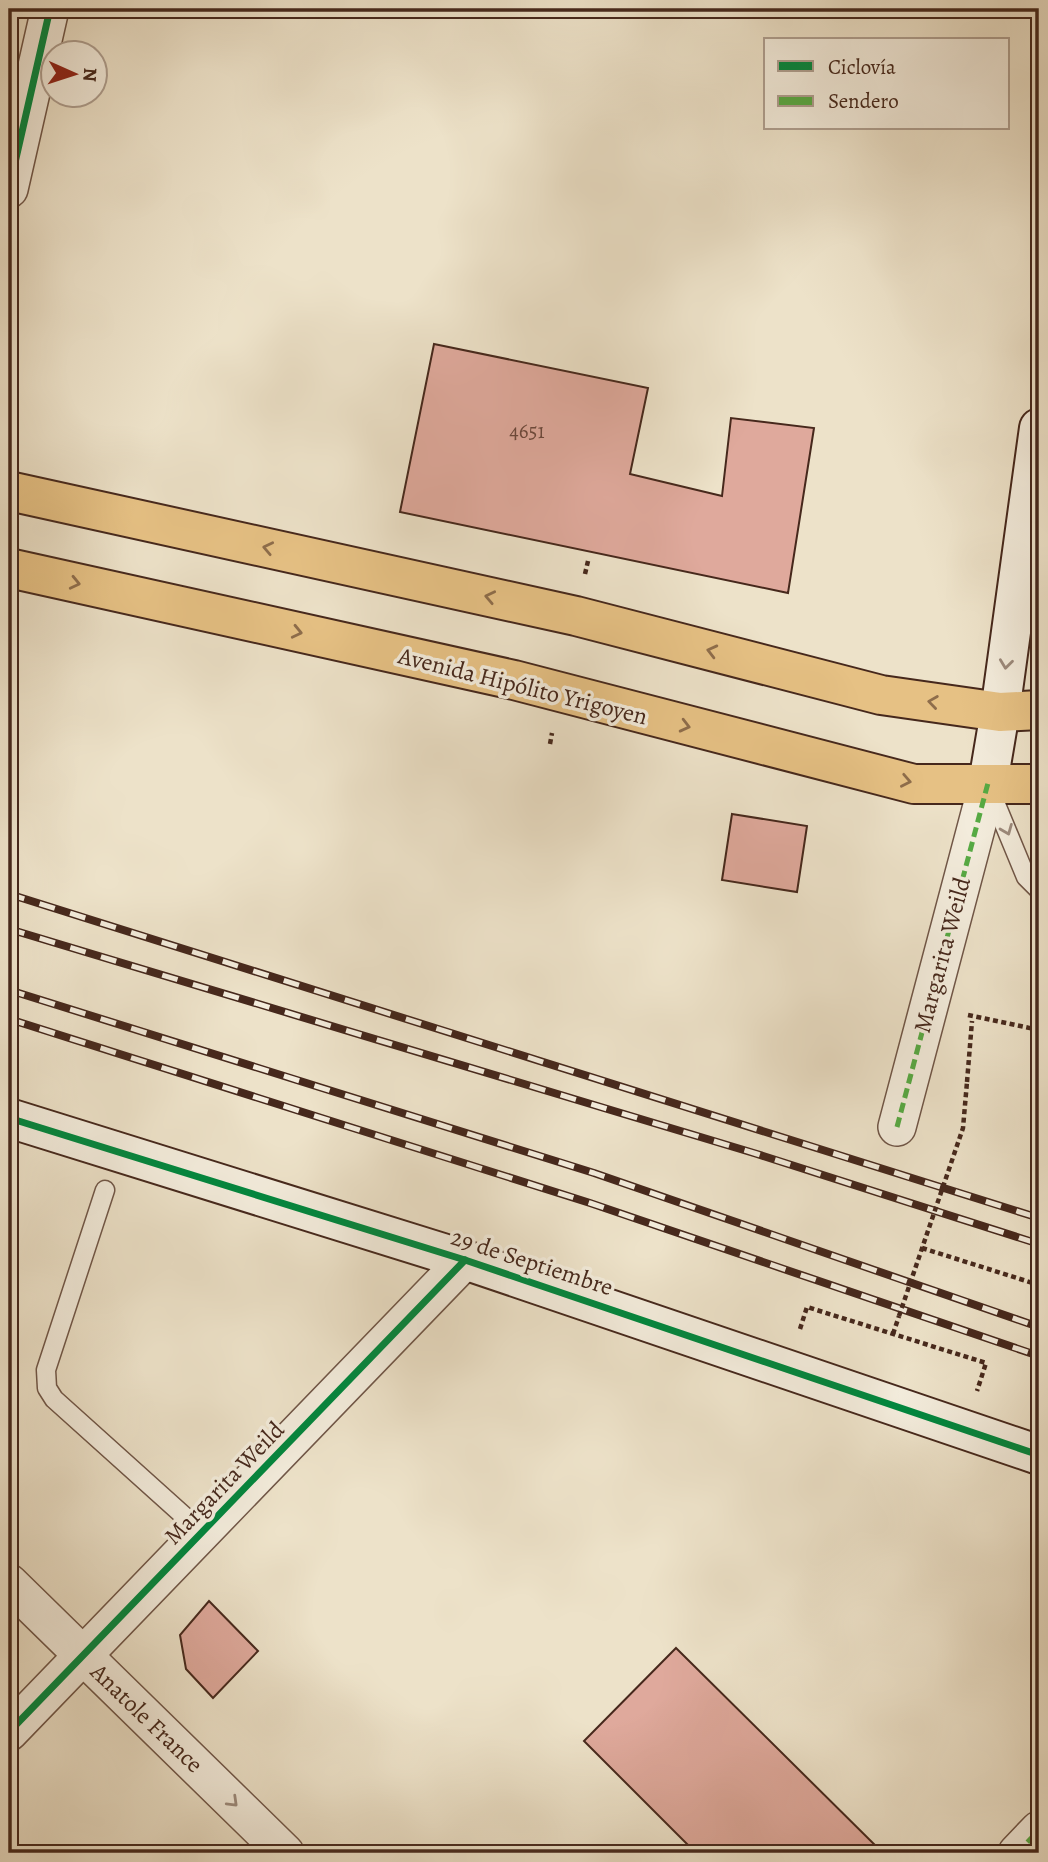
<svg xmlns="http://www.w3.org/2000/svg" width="1048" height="1862" font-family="Alegreya,serif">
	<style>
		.building { fill: #dfa99c; stroke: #46281c; stroke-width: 2 }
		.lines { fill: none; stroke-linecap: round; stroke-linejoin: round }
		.lane-casing { stroke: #705647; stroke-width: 21 }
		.street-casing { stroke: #705647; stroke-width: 40 }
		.secondary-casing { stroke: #46281c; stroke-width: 42 }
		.primary-casing { stroke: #46281c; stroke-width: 42 }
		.path { stroke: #46281c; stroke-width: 4.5; stroke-dasharray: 5 3.5; stroke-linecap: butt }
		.lane { stroke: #f3ecdc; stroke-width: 18 }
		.street { stroke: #f3ecdc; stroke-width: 37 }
		.secondary { stroke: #f3ecdc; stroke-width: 38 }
		.primary { stroke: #e6c184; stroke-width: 38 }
		.rail-casing { stroke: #46281c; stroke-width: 8 }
		.rail { stroke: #f3ecdc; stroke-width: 5; stroke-dasharray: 16; stroke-linecap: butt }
		.path-bridge { stroke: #46281c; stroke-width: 4.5; stroke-dasharray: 5 3.5; stroke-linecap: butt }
		.quiet { stroke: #56aa43; stroke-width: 5; stroke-dasharray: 10 5; stroke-linecap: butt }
		.cycleway-casing { stroke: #f3ecdc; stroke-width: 11 }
		.cycleway { stroke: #00873e; stroke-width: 7 }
		.oneway { stroke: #8e6d4b }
		.oneway2 { stroke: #9c8a7c }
		.labels { text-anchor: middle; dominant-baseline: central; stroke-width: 7; stroke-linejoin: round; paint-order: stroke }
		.number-label { font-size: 21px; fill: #6c483c }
		.street-label { font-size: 24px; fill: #46281c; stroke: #f3ecdc }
	</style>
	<rect width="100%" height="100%" fill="#ede2c9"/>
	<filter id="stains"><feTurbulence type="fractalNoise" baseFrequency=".00286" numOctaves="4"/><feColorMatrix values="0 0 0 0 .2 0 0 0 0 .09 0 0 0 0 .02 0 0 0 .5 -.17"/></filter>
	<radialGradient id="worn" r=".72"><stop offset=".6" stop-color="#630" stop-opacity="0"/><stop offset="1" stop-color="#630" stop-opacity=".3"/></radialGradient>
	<!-- building -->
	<g class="building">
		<polygon points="434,344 648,388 630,474 722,496 731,418 814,428 788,593 400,512"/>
		<polygon points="732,814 807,826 797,892 722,880"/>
		<polygon points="209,1601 258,1651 213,1698 186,1669 180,1635"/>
		<polygon points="676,1648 883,1853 696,1853 584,1741"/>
	</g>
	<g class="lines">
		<!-- lane casing -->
		<g class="lane-casing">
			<g id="lane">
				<polyline points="990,790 1026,877 1039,890"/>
				<polyline points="105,1190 46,1370 47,1388 54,1399 203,1533"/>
			</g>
		</g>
		<!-- street casing -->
		<g class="street-casing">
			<g id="street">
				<polyline points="9,189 50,9"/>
				<polyline points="897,1127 988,783"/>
				<polyline points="9,1583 285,1853"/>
				<polyline points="9,1732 465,1260"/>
				<polyline points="1017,1853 1039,1830"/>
			</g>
		</g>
		<!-- secondary casing -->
		<g class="secondary-casing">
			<g id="secondary">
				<polyline points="988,783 1000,712 1039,428"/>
				<polyline points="9,1118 465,1260 1039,1455"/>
			</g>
		</g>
		<!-- primary casing -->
		<g class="primary-casing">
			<g id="primary">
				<polyline points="9,491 576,616 881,695 1000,712 1039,710"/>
				<polyline points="9,568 514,680 914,784 1039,784"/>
			</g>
		</g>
		<!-- path -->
		<g class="path">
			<polyline points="585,574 588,561"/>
			<polyline points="550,744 552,733"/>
			<polyline points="968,1015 1039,1030"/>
			<polyline points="967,1082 972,1021"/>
			<polyline points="922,1248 1039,1285"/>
			<polyline points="800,1329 807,1307 986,1363 977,1391"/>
			<polyline points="893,1334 899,1316"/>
		</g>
		<!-- lane -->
		<use href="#lane" class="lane"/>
		<!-- street -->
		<use href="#street" class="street"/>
		<!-- secondary -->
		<use href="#secondary" class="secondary"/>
		<!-- primary -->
		<use href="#primary" class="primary"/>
		<!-- rail casing -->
		<g class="rail-casing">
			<g id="rail">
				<polyline points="9,894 1039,1218"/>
				<polyline points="9,929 757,1154 1039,1244"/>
				<polyline points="9,990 594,1173 1039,1327"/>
				<polyline points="9,1019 590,1203 1039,1356"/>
			</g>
		</g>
		<!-- rail -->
		<use href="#rail" class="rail"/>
		<!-- path-bridge -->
		<polyline class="path-bridge" points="899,1316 963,1128 967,1082"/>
		<!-- quiet -->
		<g class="quiet">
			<polyline points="897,1127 988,783"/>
			<polyline points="1017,1853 1039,1830"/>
		</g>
		<!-- cycleway casing -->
		<g class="cycleway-casing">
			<g id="cycleway">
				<polyline points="9,189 50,9"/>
				<polyline points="9,1118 465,1260 1039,1455"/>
				<polyline points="9,1732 465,1260"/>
			</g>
		</g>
		<!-- cycleway -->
		<use href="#cycleway" class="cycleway"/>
	</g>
	<!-- one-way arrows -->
	<defs><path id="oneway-chevron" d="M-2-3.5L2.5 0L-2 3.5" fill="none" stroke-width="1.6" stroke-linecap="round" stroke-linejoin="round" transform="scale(1.75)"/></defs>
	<g class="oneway">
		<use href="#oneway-chevron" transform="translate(268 548) rotate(-168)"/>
		<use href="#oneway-chevron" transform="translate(75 583) rotate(13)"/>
		<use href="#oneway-chevron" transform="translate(490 597) rotate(-168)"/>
		<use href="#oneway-chevron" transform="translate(297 632) rotate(13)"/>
		<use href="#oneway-chevron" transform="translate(712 651) rotate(-166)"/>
		<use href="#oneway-chevron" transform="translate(933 702) rotate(-172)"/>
		<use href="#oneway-chevron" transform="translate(685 726) rotate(14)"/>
		<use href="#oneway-chevron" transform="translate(906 781) rotate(11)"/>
	</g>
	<g class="oneway2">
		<use href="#oneway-chevron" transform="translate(1006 664) rotate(97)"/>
		<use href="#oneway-chevron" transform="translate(1007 830) rotate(68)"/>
		<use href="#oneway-chevron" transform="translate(233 1802) rotate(44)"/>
	</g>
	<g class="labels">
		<!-- number labels -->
		<g class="number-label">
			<text x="527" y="431">4651</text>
		</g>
		<!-- street labels -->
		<g class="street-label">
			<text transform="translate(523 686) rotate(14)">Avenida Hipólito Yrigoyen</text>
			<text transform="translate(942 955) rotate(-75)">Margarita Weild</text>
			<text transform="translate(532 1262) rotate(18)">29 de Septiembre</text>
			<text transform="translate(224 1483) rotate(-46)">Margarita Weild</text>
			<text transform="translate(147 1718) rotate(44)">Anatole France</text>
		</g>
	</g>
	<!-- margin -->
	<rect width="1048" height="1862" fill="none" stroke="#ede2c9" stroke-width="35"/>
	<rect x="10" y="10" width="1027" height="1841" fill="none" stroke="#46281c" stroke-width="3.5"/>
	<rect x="18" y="18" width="1013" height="1827" fill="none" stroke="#46281c" stroke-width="2"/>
	<!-- legend -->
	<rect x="764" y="38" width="245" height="91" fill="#f3ecdc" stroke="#ae9e8f" stroke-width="2"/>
	<rect x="778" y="61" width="35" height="10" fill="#00873e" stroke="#ae9e8f" stroke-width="2"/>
	<text x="828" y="74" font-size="21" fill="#46281c">Ciclovía</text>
	<rect x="778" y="96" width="35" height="10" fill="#56aa43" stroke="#ae9e8f" stroke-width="2"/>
	<text x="828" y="108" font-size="21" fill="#46281c">Sendero</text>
	<!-- north arrow -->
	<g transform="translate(74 74) rotate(93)"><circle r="33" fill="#f3ecdc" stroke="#ae9e8f" stroke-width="2"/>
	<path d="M0-5L12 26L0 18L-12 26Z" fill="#8f2418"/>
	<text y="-10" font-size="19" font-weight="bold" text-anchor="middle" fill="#46281c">N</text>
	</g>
	<rect width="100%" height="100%" filter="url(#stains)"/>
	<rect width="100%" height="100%" fill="url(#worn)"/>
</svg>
